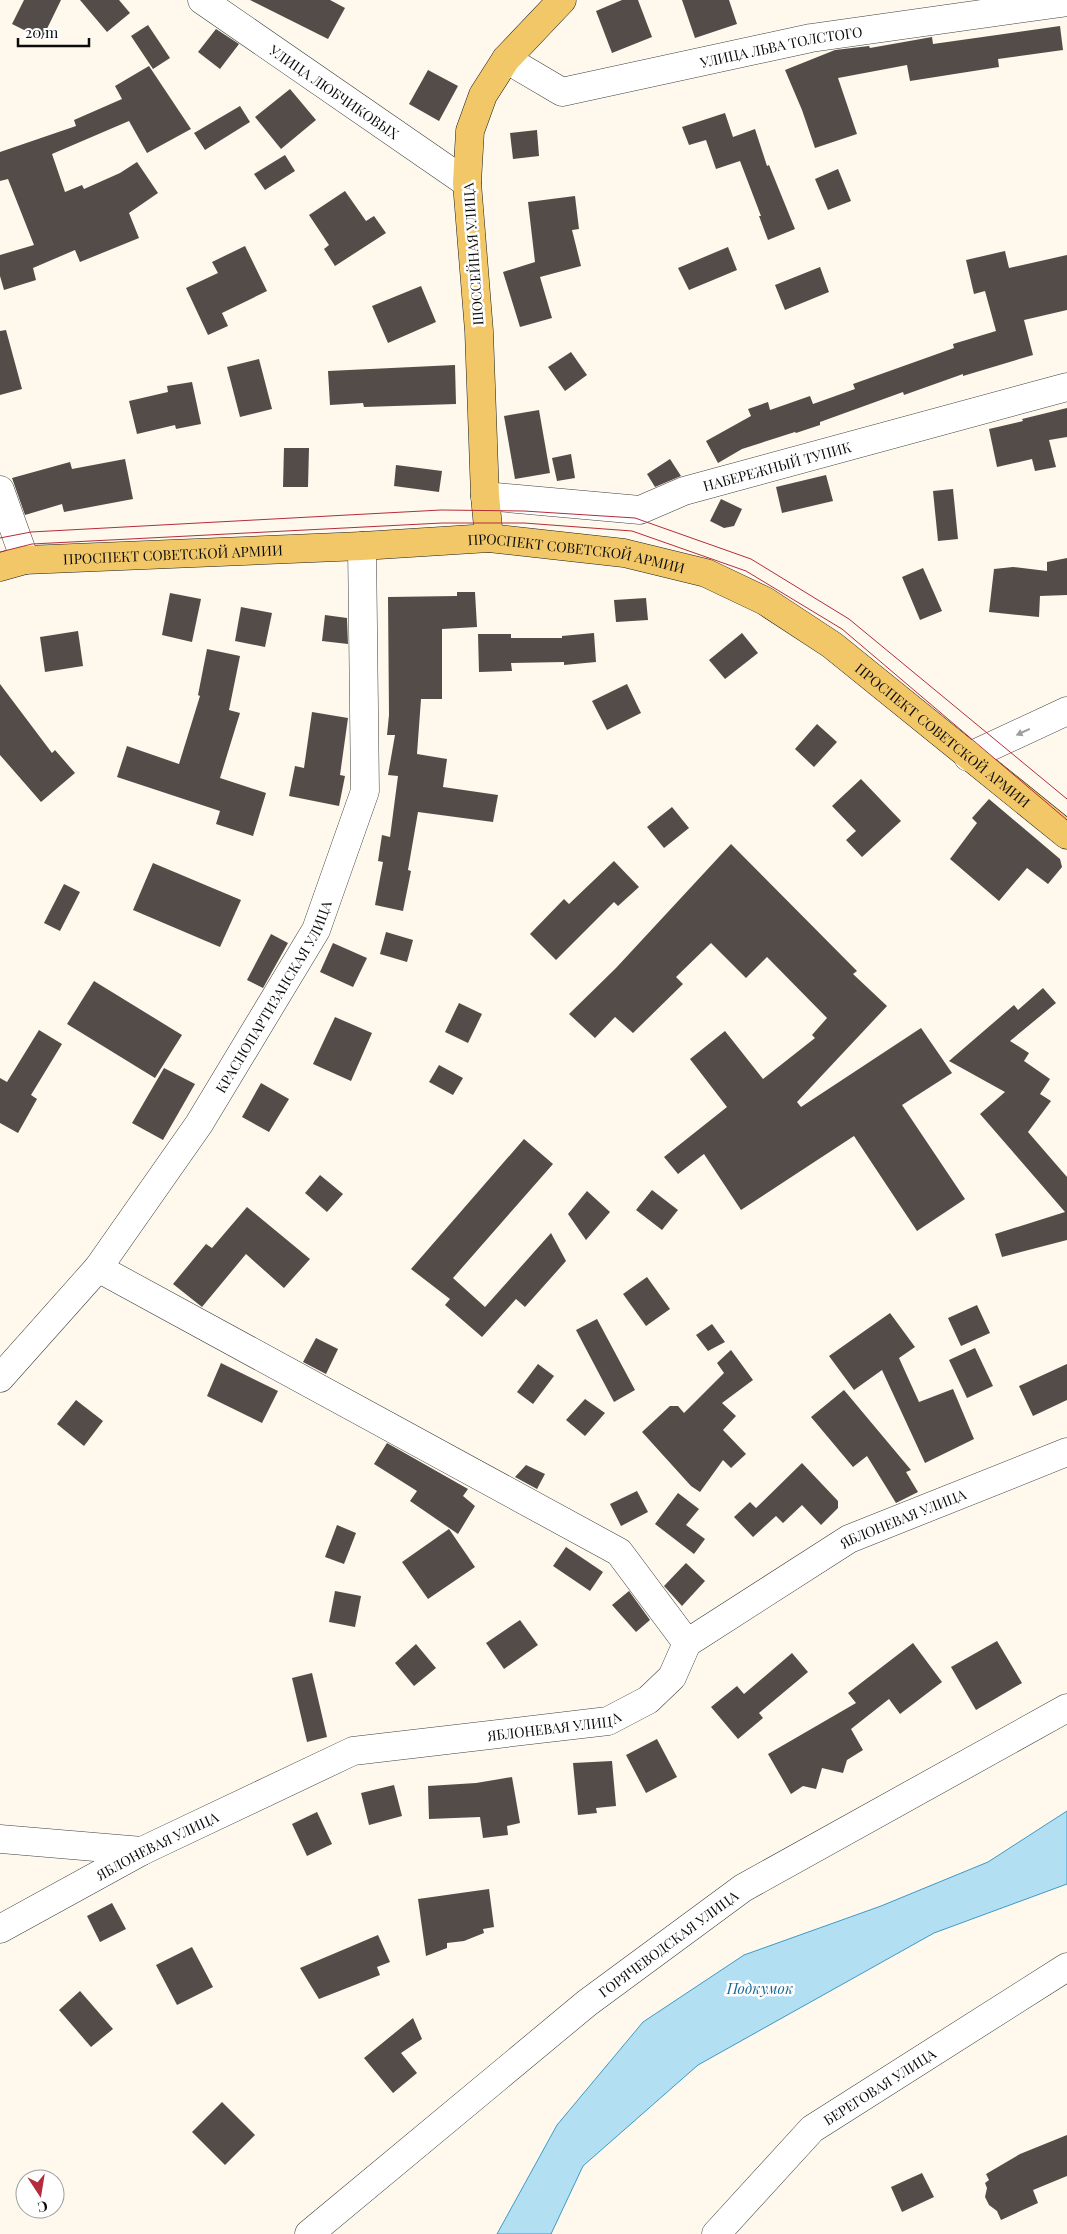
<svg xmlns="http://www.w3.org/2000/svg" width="1067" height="2234" font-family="'Playfair Display',serif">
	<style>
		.water { fill: #b3dff2; stroke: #3e99c6 }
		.building { fill: #544c49 }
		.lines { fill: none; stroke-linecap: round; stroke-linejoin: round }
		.minor-casing { stroke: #3f3f3f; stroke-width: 29 }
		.major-casing { stroke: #1d1d1d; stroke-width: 29 }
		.minor { stroke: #fff; stroke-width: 28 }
		.major { stroke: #f1c768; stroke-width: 28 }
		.tram { stroke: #b42c3b; stroke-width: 1 }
		.oneway { fill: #9e9e9e }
		.labels { text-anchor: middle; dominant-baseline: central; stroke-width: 5; stroke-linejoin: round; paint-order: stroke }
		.street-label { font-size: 14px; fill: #0c0c0c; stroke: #fff }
		.water-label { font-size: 15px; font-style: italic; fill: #1c6996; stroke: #fff }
	</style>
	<rect width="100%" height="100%" fill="#fef9ec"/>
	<!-- water -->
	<polygon class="water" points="1067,1811 1067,1884 934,1933 698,2065 583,2166 551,2234 497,2234 557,2125 643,2022 744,1955 881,1906 988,1862"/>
	<!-- building -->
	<g class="building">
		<polygon points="24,0 61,0 42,39 12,24"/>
		<polygon points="80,0 119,0 130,13 107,32"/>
		<polygon points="250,0 330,0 345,8 328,39"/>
		<polygon points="622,0 638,0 652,37 612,53 596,11"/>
		<polygon points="682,0 729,0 737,24 695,38"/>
		<polygon points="148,25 170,58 153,69 131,36"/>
		<polygon points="1060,26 1063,50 998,59 999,67 910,81 907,65 838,78 857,134 815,148 802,110 785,70 835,50 869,46 870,48 932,37 933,44"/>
		<polygon points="216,29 239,44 220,69 198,52"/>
		<polygon points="149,66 191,129 147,153 129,121 52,154 65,192 82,185 84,189 120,173 137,162 158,193 129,213 139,238 80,262 75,250 33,268 36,280 4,290 0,276 0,255 34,245 8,179 0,181 0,152 76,126 74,120 122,99 115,86"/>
		<polygon points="428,70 458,86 439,121 409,104"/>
		<polygon points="290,89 316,120 281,149 255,117"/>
		<polygon points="240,106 250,122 205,150 194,133"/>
		<polygon points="725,113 733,137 755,129 767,166 769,165 795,229 768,240 759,216 761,216 740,161 716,169 706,140 689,145 682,127"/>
		<polygon points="537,130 539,156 513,159 510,133"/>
		<polygon points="285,155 295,171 265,190 254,174"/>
		<polygon points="838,169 851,201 828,210 815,179"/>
		<polygon points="345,191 366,221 374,216 386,233 335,266 324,249 329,245 309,215"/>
		<polygon points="575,196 579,229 572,230 581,266 540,277 552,318 520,327 503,272 535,262 528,202"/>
		<polygon points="245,246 267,291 222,313 228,326 208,335 186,288 218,273 212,262"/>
		<polygon points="728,247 737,270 689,290 678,268"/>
		<polygon points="1005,251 1009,268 1067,255 1067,310 1024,320 1033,355 963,376 963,374 904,395 903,392 820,422 820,425 796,433 795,432 742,449 718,463 706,441 751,416 748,409 768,402 770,410 810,396 813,404 855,389 853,384 954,348 953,344 996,331 985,291 974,294 966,260"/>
		<polygon points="820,267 829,292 785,310 775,285"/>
		<polygon points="421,286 436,322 388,343 372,306"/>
		<polygon points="6,330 22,389 0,395 0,331"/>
		<polygon points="571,352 587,375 565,391 548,367"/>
		<polygon points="259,359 272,409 240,417 227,367"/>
		<polygon points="455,365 456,404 364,407 363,403 330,405 328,371"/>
		<polygon points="192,382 201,424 176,429 175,425 137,434 129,401 168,392 167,386"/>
		<polygon points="1067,408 1067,437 1049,440 1056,467 1035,471 1032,459 997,467 989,429 1023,421 1022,419"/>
		<polygon points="539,410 550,473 515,479 504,416"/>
		<polygon points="284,448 309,448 308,487 283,487"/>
		<polygon points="571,454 575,478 557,481 552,458"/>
		<polygon points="125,459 133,499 64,512 62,504 25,515 12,478 70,462 72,469"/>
		<polygon points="670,459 681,476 655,487 647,474"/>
		<polygon points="396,465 442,471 439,492 394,486"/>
		<polygon points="826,475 833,501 782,513 776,487"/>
		<polygon points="953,489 958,539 938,541 933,491"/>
		<polygon points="721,499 742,509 734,526 724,528 710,521"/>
		<polygon points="1067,558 1067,595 1040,596 1039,617 989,612 994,569 1013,567 1047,571 1047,562"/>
		<polygon points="923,568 942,611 920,620 902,577"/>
		<polygon points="457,592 475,592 477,627 442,629 442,699 421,699 417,754 447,759 443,787 498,795 493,822 418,812 408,870 411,871 403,911 375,905 383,862 378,861 382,835 390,837 398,776 388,775 395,735 387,735 389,715 388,597 457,596"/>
		<polygon points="170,593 201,599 192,642 162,635"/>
		<polygon points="646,598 648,620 616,622 614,600"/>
		<polygon points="241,607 272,613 265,647 235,641"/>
		<polygon points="325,615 347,618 348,644 322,641"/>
		<polygon points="78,631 83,666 45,672 40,637"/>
		<polygon points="594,633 596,662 564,665 564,662 511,663 512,671 479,672 478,634 511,634 511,638 562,638 562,636"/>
		<polygon points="742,633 758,653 725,679 709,660"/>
		<polygon points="207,649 240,656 229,710 240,713 220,778 266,793 253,836 216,824 220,811 117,777 127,746 179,764 200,696 198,695"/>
		<polygon points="0,684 52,753 55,750 75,773 41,802 0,755"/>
		<polygon points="627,684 641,713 607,730 592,701"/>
		<polygon points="312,712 348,718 340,775 345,776 339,806 289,796 295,766 304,768"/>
		<polygon points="817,724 837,742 814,767 795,749"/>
		<polygon points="861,779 901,821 862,857 846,840 856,831 832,806"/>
		<polygon points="989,799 1060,859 1062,867 1048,884 1027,868 999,901 950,859 977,823 972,818"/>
		<polygon points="672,807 689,828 664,848 647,827"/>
		<polygon points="731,844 857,971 853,974 887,1006 797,1102 801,1107 921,1028 952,1073 902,1105 965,1199 917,1231 854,1136 741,1210 704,1154 678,1174 664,1157 727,1107 690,1059 725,1031 763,1079 815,1038 812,1035 827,1018 767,957 746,978 711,943 676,977 683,984 633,1033 615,1017 595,1038 569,1014 616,968"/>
		<polygon points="614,861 639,887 618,906 614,902 556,960 530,934 564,899 569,904"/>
		<polygon points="153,863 241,900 220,947 133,910"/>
		<polygon points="64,884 80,892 60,931 44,923"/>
		<polygon points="386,932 413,940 407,962 380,954"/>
		<polygon points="271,934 288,943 263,988 247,980"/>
		<polygon points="333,943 367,958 353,987 320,972"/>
		<polygon points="94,981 182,1035 155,1078 67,1024"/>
		<polygon points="1043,988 1056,1003 1010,1041 1029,1053 1024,1061 1050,1079 1040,1094 1051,1101 1028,1132 1067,1177 1067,1240 1002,1257 995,1234 1065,1212 980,1114 1005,1092 949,1061 1014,1005 1018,1010"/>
		<polygon points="459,1003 482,1014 468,1043 445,1032"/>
		<polygon points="335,1017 372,1033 351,1081 313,1064"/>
		<polygon points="39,1030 62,1044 31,1095 37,1099 18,1133 0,1123 0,1078 7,1082"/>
		<polygon points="439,1065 463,1078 453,1095 429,1082"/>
		<polygon points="164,1068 195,1084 163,1140 132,1123"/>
		<polygon points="261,1083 289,1099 269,1132 242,1117"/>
		<polygon points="524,1139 553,1164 453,1278 485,1307 551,1233 566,1261 525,1307 516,1299 482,1337 445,1305 450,1299 411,1269"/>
		<polygon points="320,1175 343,1194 327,1212 305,1193"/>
		<polygon points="652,1190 678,1210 662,1230 636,1210"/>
		<polygon points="587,1191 610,1212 586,1240 568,1214"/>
		<polygon points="247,1207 310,1259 284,1288 246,1254 202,1307 173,1284 206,1244 212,1248"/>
		<polygon points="647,1277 670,1309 646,1326 623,1294"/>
		<polygon points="977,1305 990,1333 961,1346 948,1318"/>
		<polygon points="890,1313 915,1347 899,1358 919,1402 953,1389 974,1439 925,1463 882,1370 854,1390 829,1356"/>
		<polygon points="597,1319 635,1390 614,1402 576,1330"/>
		<polygon points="712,1324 725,1342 708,1351 696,1335"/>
		<polygon points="316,1338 338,1349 326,1374 303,1362"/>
		<polygon points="975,1348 993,1386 967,1398 949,1360"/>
		<polygon points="731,1350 753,1380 722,1403 736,1416 723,1430 746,1454 731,1468 723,1460 700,1492 691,1486 642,1432 670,1406 678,1406 684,1413 724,1373 717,1363"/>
		<polygon points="221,1363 278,1391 262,1423 207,1396"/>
		<polygon points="538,1364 554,1376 533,1404 517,1392"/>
		<polygon points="1067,1364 1067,1400 1033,1416 1019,1386"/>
		<polygon points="844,1390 911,1470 906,1472 918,1492 896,1503 867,1456 853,1467 811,1417"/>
		<polygon points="585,1399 605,1413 585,1436 566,1420"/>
		<polygon points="76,1400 103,1421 84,1446 57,1424"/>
		<polygon points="387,1443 468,1489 463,1496 475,1506 458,1534 410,1501 417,1491 374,1464"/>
		<polygon points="802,1463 838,1501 838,1508 821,1525 802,1505 783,1523 776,1516 753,1537 734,1517 750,1502 756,1508"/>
		<polygon points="526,1465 545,1474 537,1489 515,1477"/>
		<polygon points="637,1491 648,1512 621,1526 610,1504"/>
		<polygon points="678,1493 699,1509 686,1525 705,1539 694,1554 655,1524"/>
		<polygon points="337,1525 356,1533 344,1564 325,1557"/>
		<polygon points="449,1529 475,1567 428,1599 402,1562"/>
		<polygon points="566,1547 603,1572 590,1591 553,1566"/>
		<polygon points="686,1563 705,1581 682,1606 664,1586"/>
		<polygon points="335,1591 361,1596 355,1627 329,1622"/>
		<polygon points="629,1591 650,1620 636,1632 612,1605"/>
		<polygon points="520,1620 538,1645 504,1669 486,1643"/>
		<polygon points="997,1641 1022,1683 976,1710 951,1667"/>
		<polygon points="913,1643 942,1682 900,1714 889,1699 851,1729 863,1750 847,1760 843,1773 822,1768 816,1789 803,1786 791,1794 768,1754 856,1703 848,1693"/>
		<polygon points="416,1644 436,1668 414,1686 395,1663"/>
		<polygon points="792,1653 808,1672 759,1713 763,1718 738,1739 711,1707 737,1686 744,1694"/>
		<polygon points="312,1673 327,1737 307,1742 292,1678"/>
		<polygon points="657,1739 677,1777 646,1793 626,1755"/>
		<polygon points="612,1761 616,1806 596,1808 597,1813 578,1815 573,1763"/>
		<polygon points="512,1777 520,1823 507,1826 508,1835 483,1838 480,1817 429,1819 428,1786 476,1783"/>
		<polygon points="394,1785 402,1816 369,1825 361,1793"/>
		<polygon points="317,1812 332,1844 307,1856 292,1824"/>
		<polygon points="489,1889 494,1927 483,1929 484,1933 464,1941 447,1943 447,1948 426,1956 418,1899"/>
		<polygon points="112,1903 126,1929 100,1942 87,1916"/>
		<polygon points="378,1935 390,1962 377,1967 380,1975 319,1999 300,1968"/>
		<polygon points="192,1947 213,1987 177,2005 156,1965"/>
		<polygon points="80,1991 113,2029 91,2047 59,2010"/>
		<polygon points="413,2018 422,2039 401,2053 417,2073 393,2093 364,2058"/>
		<polygon points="222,2102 255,2135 225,2165 192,2132"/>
		<polygon points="1067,2135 1067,2176 1033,2190 1038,2203 1001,2220 997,2211 989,2205 985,2197 987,2188 985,2183 989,2180 986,2174 1020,2154"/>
		<polygon points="922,2173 934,2197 902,2212 891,2187"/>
	</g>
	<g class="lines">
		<!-- minor casing -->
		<g class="minor-casing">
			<g id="minor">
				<path id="s1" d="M202 0 467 183"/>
				<path id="s2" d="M506 59 562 92 811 38 1067 2"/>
				<polyline points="0,490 25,560"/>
				<path id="s3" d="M485 496 640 510 684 491 1067 387"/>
				<polyline points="968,757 1067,711"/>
				<polyline points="98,1268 619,1552 687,1643"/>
				<path id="s4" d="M0 1378 98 1268 199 1124 316 930 365 791 362 546"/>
				<polyline points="0,1839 142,1851"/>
				<path id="s5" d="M0 1929 142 1851 353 1751 608 1721 648 1700 672 1677 687 1643 849 1539 1067 1452"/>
				<path id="s6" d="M309 2234 587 2003 743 1888 1067 1708"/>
				<path id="s7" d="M716 2234 812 2129 1067 1967"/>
			</g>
		</g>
		<!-- major casing -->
		<g class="major-casing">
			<g id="major">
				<polyline points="489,538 485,496 479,331 467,183 470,131 483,95 506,59 562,0"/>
				<path id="s8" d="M0 567 25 560 362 546 489 538 624 553 706 573 765 601 832 645 1067 835"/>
			</g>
		</g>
		<!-- minor -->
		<use href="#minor" class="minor"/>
		<!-- major -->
		<use href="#major" class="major"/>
		<!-- tram -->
		<g class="tram">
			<polyline points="0,538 31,532 441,510 524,511 635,518 751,559 849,619 1067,799"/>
			<polyline points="0,552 32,544 442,523 524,523 632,531 746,571 842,629 1067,820"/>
		</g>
	</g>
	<!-- one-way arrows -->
	<defs><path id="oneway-solid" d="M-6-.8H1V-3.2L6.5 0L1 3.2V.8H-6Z" transform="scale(1.25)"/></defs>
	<use class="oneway" href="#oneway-solid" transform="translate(1023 732) rotate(155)"/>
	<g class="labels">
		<!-- street labels -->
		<g class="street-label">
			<text stroke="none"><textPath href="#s2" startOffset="289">УЛИЦА ЛЬВА ТОЛСТОГО</textPath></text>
			<text stroke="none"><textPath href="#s1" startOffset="161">УЛИЦА ЛЮБЧИКОВЫХ</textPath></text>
			<text transform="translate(473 254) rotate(-94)">ШОССЕЙНАЯ УЛИЦА</text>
			<text stroke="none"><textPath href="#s3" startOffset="300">НАБЕРЕЖНЫЙ ТУПИК</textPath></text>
			<text stroke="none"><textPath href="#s8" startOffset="174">ПРОСПЕКТ СОВЕТСКОЙ АРМИИ</textPath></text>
			<text stroke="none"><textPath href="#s8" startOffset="579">ПРОСПЕКТ СОВЕТСКОЙ АРМИИ</textPath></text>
			<text stroke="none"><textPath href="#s8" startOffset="999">ПРОСПЕКТ СОВЕТСКОЙ АРМИИ</textPath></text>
			<text stroke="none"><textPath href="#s4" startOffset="471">КРАСНОПАРТИЗАНСКАЯ УЛИЦА</textPath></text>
			<text stroke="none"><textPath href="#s5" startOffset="1018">ЯБЛОНЕВАЯ УЛИЦА</textPath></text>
			<text stroke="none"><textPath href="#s5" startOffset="598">ЯБЛОНЕВАЯ УЛИЦА</textPath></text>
			<text stroke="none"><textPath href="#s5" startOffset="178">ЯБЛОНЕВАЯ УЛИЦА</textPath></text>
			<text stroke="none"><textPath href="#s6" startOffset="462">ГОРЯЧЕВОДСКАЯ УЛИЦА</textPath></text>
			<text stroke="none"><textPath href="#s7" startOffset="222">БЕРЕГОВАЯ УЛИЦА</textPath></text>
		</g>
		<!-- water labels -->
		<g class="water-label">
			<text x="760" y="1988">Подкумок</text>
		</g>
	</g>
	<!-- north arrow -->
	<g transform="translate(40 2194) rotate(168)"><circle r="24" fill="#ffffff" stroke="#9e9e9e"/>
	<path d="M0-4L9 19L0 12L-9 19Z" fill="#b42c3b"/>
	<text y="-8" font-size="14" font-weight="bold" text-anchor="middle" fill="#0c0c0c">С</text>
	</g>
	<!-- scale -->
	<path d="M18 38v8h71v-8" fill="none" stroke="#0c0c0c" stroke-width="2.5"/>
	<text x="25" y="38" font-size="15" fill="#0c0c0c" stroke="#ffffff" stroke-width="4" paint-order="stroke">20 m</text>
</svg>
